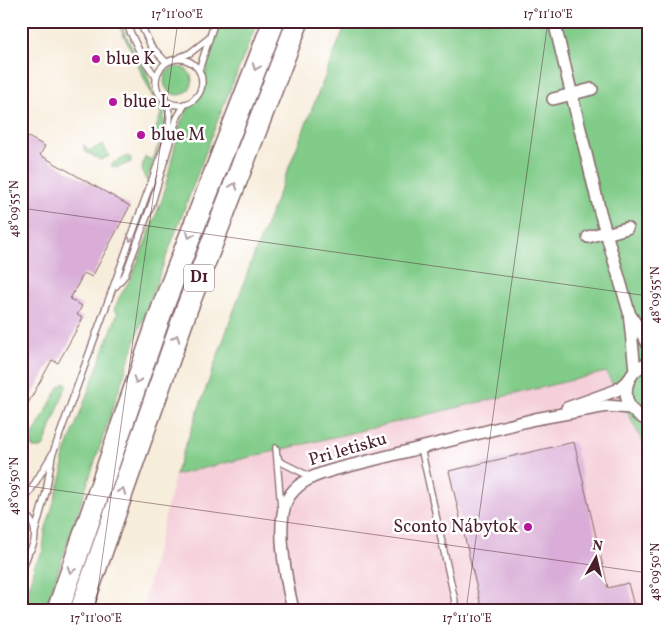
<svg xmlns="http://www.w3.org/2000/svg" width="669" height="631" font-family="Vollkorn,serif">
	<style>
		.built { fill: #f5cfd9 }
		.green { fill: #81cc89; stroke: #66765a }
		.building { fill: #d9add7 }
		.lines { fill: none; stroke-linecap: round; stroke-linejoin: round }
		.lane-casing { stroke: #876769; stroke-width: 8 }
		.street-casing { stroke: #876769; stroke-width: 14 }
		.highway-casing { stroke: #876769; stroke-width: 24 }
		.lane { stroke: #fff; stroke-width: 5.5 }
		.street { stroke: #fff; stroke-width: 11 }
		.highway { stroke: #fff; stroke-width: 21 }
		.oneway { stroke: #ae9aa0 }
		.ticks { fill: none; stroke: #4a1f2b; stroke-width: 1; stroke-opacity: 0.45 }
		.poi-dot { fill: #b5179e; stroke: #fff; stroke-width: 2 }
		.labels { text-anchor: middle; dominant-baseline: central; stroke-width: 5; stroke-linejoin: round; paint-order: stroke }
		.shield { fill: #fff; stroke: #80626b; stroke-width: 1 }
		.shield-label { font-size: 16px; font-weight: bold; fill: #4a1f2b }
		.poi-label { font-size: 18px; fill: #4a1f2b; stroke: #fff; text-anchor: start }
		.street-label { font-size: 18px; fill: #4a1f2b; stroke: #fff }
		.neatline { fill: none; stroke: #4a1f2b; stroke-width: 2 }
		.ticks-label { font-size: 12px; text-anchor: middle; fill: #4a1f2b }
	</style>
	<rect width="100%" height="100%" fill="#fff"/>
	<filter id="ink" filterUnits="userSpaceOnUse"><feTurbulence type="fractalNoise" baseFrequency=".02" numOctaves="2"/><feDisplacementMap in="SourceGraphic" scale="10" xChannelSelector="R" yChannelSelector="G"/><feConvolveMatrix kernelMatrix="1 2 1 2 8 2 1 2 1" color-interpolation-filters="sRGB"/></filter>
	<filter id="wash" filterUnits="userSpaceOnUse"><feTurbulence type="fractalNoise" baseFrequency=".0096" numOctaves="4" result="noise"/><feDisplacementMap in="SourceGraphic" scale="20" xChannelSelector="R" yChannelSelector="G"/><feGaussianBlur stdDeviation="1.12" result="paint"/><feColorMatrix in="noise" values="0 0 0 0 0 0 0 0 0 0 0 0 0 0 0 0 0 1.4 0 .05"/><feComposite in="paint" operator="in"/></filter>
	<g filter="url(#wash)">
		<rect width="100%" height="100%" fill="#f7eddb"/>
		<!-- built -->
		<polygon class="built" points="606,372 648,452 648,610 142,610 175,475"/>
		<!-- green -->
		<g class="green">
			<path d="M117 21H119L136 56 147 73 152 91 164 112V131L147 181C141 172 141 168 145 157L153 160 162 136 154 134 161 114Z"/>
			<polygon points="231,21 258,21 219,117 141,324 45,610 24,610 34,566 43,551 45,531 63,472 63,459 118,312 114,310 119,298 133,274 163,197 181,121 190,106 201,95 204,88 208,54 221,25 229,28"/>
			<polygon points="347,21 648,21 648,452 606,372 175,475 252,260"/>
			<circle cx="178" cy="81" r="14"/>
			<polygon points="84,144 88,151 103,144 109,156 101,160 84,151"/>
			<polygon points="128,156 131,158 131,162 117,168 111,166 113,163"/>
			<polygon points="65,383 67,384 44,446 41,448 33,448 31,439 59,387"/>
			<polygon points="21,522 27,535 21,548"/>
		</g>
		<g id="blocks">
			<!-- building -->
			<g class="building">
				<polygon points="28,137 45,146 40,155 130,206 92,277 84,273 70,299 82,306 77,315 83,318 58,363 52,360 21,416 21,145"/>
				<polygon points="574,442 608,588 628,583 635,610 482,610 449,471"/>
			</g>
		</g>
	</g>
	<g filter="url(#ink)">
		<use href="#blocks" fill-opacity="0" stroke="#876769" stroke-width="1"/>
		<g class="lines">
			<!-- lane casing -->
			<g class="lane-casing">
				<g id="lane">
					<polyline points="125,21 142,57 156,77"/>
					<polyline points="139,21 151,46 166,62"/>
					<polyline points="178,58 190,53 208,39"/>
					<circle cx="179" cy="82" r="23"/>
					<polyline points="199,70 215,21"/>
					<polyline points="116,286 125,275 152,203 177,118 185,104"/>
					<polyline points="276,448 281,508"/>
					<polyline points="421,448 455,601 452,610"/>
					<polyline points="278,457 279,461 311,477"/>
					<polyline points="21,501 26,498 53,453 169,133 170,116 166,101"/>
					<path d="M21 512C40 523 39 547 21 559"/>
					<polyline points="35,532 46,492 52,456"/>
					<polyline points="21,573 28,554"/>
				</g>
			</g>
			<!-- street casing -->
			<g class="street-casing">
				<g id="street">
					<polyline points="554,21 600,212 629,312 635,370"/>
					<polyline points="553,99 592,89"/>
					<polyline points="606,234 627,228"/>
					<polyline points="588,237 605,232"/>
					<polyline points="631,316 648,344"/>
					<path d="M648 363C620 373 618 411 648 420"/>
					<polyline points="567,408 617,390 627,381"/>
					<path d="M293 610C287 584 273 517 290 495 301 480 316 475 333 470L535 419 607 406 630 408"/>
				</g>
			</g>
			<!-- highway casing -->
			<g class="highway-casing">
				<g id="highway">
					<polyline points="58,610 165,301 274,21"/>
					<polyline points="81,610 187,308 298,21"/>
				</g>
			</g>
			<!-- lane -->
			<use href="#lane" class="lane"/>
			<!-- street -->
			<use href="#street" class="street"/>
			<!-- highway -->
			<use href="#highway" class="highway"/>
		</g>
		<!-- one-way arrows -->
		<defs><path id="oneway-chevron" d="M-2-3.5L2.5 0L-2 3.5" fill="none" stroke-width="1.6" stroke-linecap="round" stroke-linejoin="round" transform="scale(1.25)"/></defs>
		<g class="oneway">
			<use href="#oneway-chevron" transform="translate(256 67) rotate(111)"/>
			<use href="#oneway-chevron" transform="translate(234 186) rotate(-69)"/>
			<use href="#oneway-chevron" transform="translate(190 235) rotate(111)"/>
			<use href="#oneway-chevron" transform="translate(131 238) rotate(109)"/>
			<use href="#oneway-chevron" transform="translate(176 338) rotate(-70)"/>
			<use href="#oneway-chevron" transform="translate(137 380) rotate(109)"/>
			<use href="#oneway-chevron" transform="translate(122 491) rotate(-70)"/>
			<use href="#oneway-chevron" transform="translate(71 570) rotate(108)"/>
		</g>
	</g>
	<!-- ticks -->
	<path class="ticks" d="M21 208 648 296M21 485 648 573M95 610 178 21M466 610 548 21"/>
	<!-- markers -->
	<g class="poi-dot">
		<circle cx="96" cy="59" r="5"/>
		<circle cx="113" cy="102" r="5"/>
		<circle cx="141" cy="135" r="5"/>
		<circle cx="528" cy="527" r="5"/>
	</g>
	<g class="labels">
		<!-- shield labels -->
		<rect class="shield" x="184" y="264.5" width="30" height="27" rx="4"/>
		<g class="shield-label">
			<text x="199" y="278">D1</text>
		</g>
		<!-- poi labels -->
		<g class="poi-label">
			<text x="106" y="59">blue K</text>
			<text x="123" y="102">blue L</text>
			<text x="151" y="135">blue M</text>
			<text x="518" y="527" text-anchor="end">Sconto Nábytok</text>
		</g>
		<!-- street labels -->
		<g class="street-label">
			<text transform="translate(348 450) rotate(-16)">Pri letisku</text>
		</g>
	</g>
	<!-- margin -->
	<rect width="669" height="631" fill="none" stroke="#fff" stroke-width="55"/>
	<!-- north arrow -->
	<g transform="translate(596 558) rotate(8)" stroke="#ffffff" stroke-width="4" paint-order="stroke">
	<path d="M0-4L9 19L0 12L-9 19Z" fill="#4a1f2b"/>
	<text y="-8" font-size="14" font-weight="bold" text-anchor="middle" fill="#4a1f2b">N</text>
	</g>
	<rect x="28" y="28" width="614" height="576" class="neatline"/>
	<g class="ticks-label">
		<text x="177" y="18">17°11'00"E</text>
		<text x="548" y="18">17°11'10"E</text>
		<text transform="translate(14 209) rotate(-90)" y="4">48°09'55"N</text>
		<text transform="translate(655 295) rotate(-90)" y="4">48°09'55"N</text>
		<text transform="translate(14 486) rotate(-90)" y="4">48°09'50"N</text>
		<text transform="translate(655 572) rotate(-90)" y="4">48°09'50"N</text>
		<text x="96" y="622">17°11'00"E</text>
		<text x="467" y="622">17°11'10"E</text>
	</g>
</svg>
